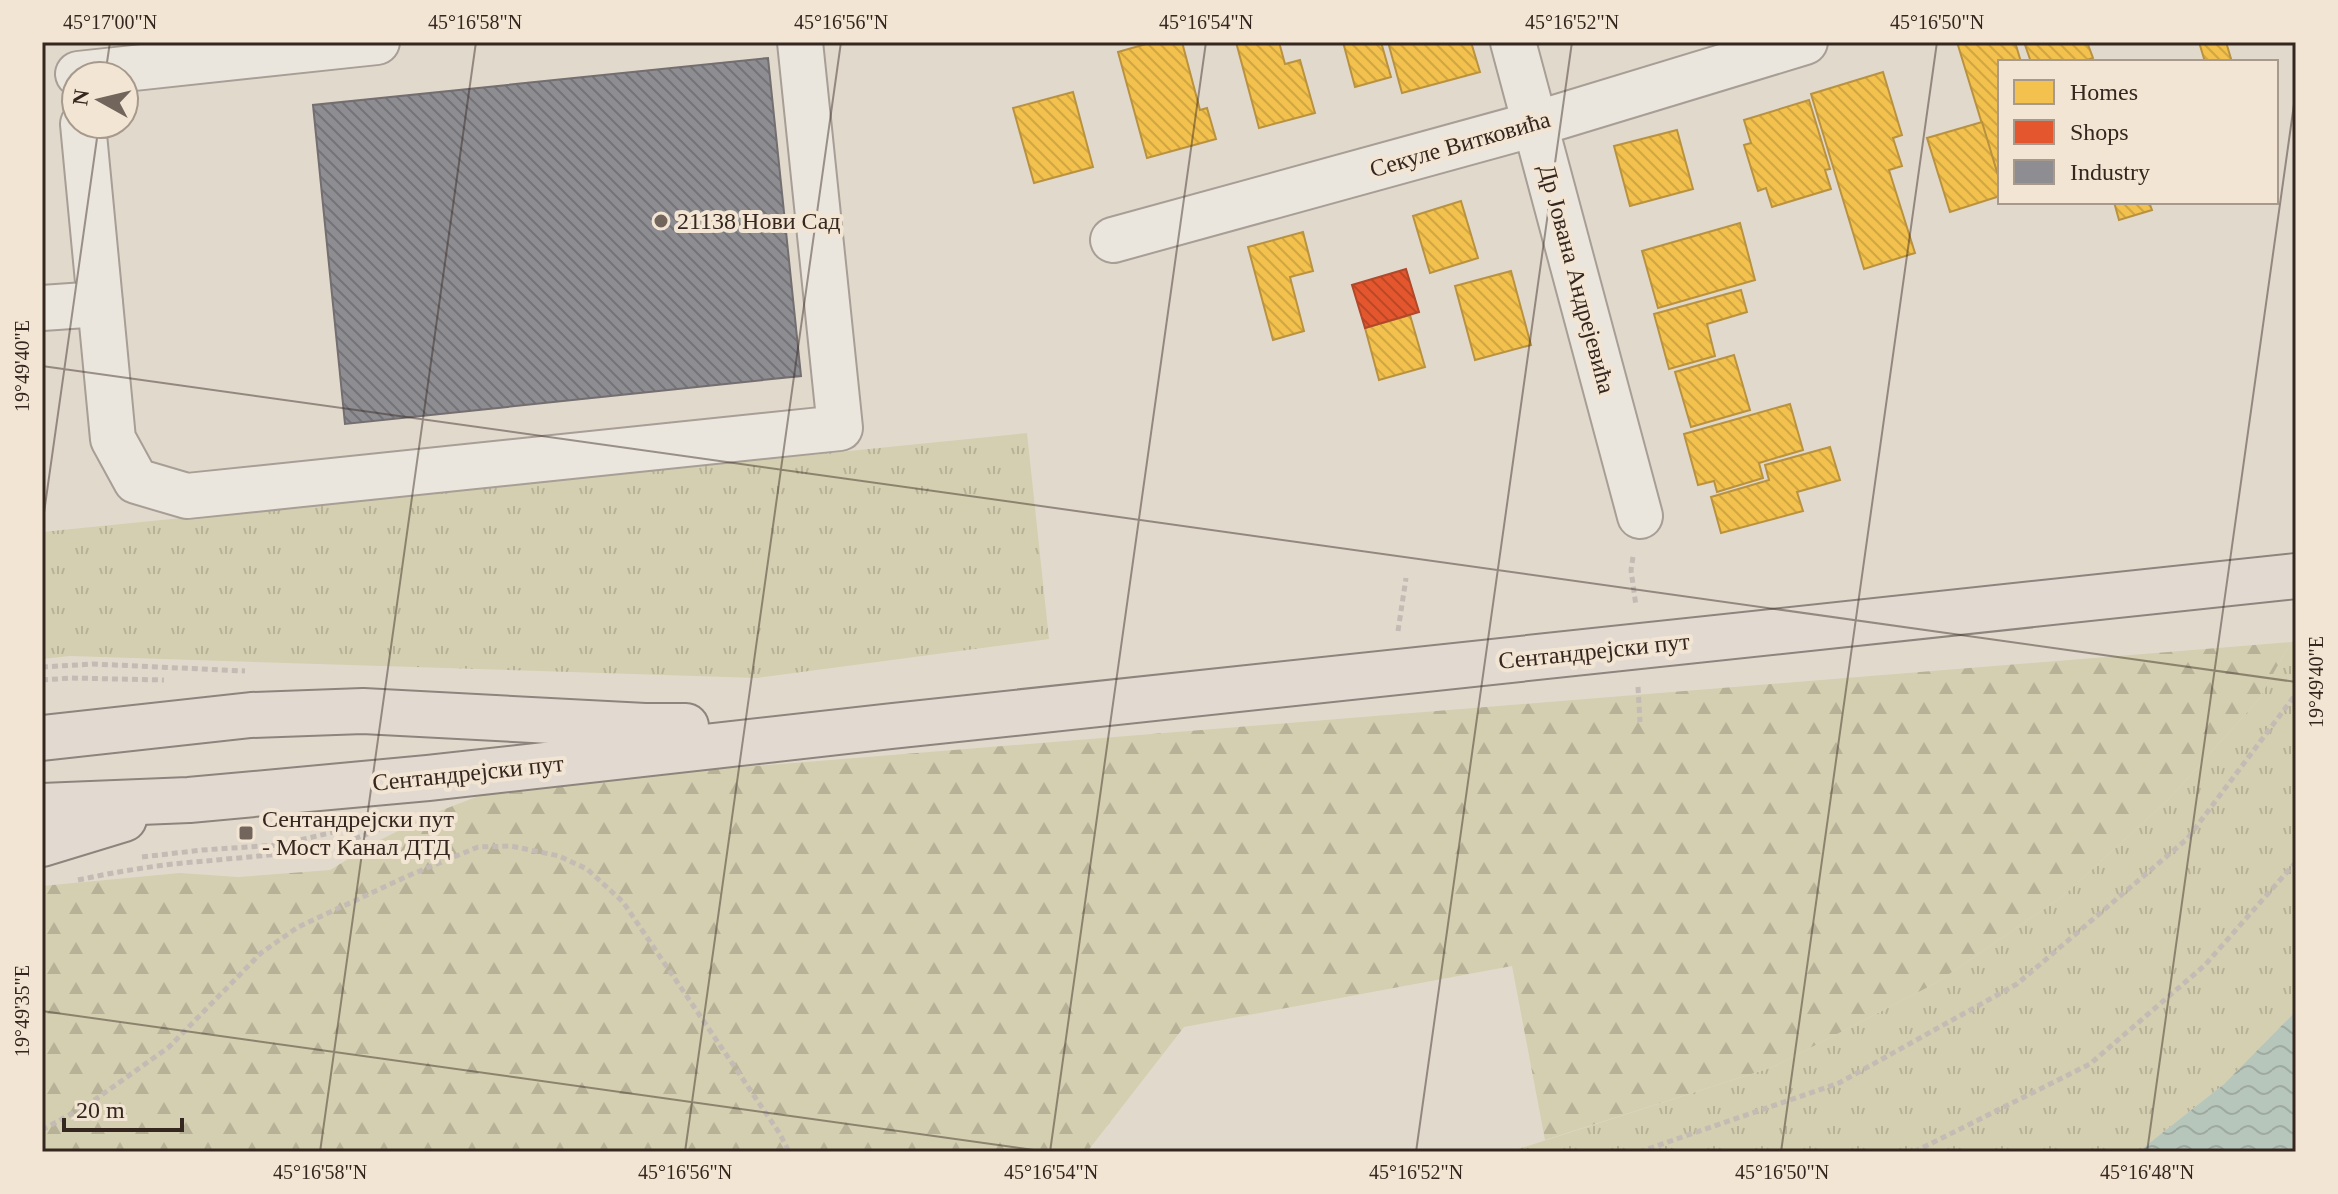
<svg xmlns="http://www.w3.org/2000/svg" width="2338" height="1194" font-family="Georgia,serif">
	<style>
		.grass { fill: url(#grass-tufts) }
		.forest { fill: url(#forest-firs) }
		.water { fill: url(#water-waves) }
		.homes { fill: url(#homes-back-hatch); stroke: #b99240; stroke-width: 2 }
		.shops { fill: url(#shops-back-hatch); stroke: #b0482a; stroke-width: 2 }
		.industry { fill: url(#industry-back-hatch); stroke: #736e70; stroke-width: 2 }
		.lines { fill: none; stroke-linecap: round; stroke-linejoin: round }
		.minor-casing { stroke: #a79e96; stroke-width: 48 }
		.major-casing { stroke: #8d847d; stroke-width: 48 }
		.path { stroke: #c3bbb4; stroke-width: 5; stroke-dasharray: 6 4; stroke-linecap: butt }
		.minor { stroke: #eae5dd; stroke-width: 44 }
		.major { stroke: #e2dad0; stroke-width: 44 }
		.ticks { fill: none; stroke: #35261f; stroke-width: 2; stroke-opacity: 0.45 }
		.poi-dot { fill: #72655c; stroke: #f3e5d3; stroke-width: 3 }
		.labels { text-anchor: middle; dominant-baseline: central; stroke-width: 8; stroke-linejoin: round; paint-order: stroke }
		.street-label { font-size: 24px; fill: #35261f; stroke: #f3e5d3 }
		.poi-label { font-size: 24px; fill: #35261f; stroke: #f3e5d3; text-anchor: start }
		.neatline { fill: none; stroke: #35261f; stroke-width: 3 }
		.ticks-label { font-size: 20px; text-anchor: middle; fill: #35261f }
	</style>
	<defs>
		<pattern id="grass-tufts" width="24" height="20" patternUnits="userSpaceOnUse" patternTransform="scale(2)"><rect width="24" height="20" fill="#d4cfb0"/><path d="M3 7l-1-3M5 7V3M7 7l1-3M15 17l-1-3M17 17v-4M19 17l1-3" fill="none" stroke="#b7b297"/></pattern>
		<pattern id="forest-firs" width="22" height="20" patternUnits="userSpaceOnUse" patternTransform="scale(2)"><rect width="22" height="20" fill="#d4cfb0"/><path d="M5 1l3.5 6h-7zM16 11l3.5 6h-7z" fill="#b7b297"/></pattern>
		<pattern id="water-waves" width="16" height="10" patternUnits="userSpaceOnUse" patternTransform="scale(2)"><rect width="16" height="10" fill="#b7c6bb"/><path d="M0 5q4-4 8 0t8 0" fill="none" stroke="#9eaaa0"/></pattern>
		<pattern id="homes-back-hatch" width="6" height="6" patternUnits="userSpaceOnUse" patternTransform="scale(2)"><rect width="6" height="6" fill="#f2c14e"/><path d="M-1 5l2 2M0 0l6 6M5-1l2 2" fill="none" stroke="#d0a644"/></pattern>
		<pattern id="shops-back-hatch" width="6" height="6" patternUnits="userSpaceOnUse" patternTransform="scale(2)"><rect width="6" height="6" fill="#e4572e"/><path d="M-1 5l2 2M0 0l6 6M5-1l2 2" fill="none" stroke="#ba4827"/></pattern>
		<pattern id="industry-back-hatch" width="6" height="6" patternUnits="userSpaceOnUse" patternTransform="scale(2)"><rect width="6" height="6" fill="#8d8d92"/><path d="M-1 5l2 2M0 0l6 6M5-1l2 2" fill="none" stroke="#747377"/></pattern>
	</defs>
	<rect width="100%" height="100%" fill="#e2d9cd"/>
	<!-- grass -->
	<g class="grass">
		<polygon points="1027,433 1049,639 757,678 70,656 42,659 42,532"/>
		<polygon points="2296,641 2296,1011 2224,1084 2138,1152 1509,1152 1773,1067 1936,983 2063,896 2168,800 2259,699 2291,642"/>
	</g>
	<!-- forest -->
	<polygon class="forest" points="2291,642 2259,699 2168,800 2063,896 1936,983 1773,1067 1545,1140 1512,966 1184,1027 1087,1152 42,1152 42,886 180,873 238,877 330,870 378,841 432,814 494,790 682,772"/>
	<!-- water -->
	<polygon class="water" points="2296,1011 2296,1152 2138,1152 2224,1084"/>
	<!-- homes -->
	<g class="homes">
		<polygon points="1153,42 1182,42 1200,110 1207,108 1216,139 1147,158 1118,52"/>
		<polygon points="1236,42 1279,42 1285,64 1300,60 1315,113 1259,128"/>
		<polygon points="1343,42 1381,42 1391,77 1355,87"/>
		<polygon points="1388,42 1471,42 1480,72 1402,93"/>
		<polygon points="1957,42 2015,42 2021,62 2000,62 2000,172 1997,173"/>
		<polygon points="2024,42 2087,42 2093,58 2081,62 2031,62"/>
		<polygon points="2199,42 2226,42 2232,62 2205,62"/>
		<polygon points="1883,72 1902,135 1893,138 1902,166 1889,170 1915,253 1864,269 1811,94"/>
		<polygon points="1073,92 1093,167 1034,183 1013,108"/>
		<polygon points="1809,100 1830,169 1825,170 1831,189 1772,207 1766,188 1758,191 1744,145 1751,143 1744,120"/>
		<polygon points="1982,122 2000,182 2000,196 1950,212 1927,138"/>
		<polygon points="1677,130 1693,189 1630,206 1614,146"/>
		<polygon points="1461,201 1478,258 1430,273 1413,216"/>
		<polygon points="2114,202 2149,202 2152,210 2119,220"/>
		<polygon points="1740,223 1755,280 1658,308 1642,251"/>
		<polygon points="1303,232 1313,271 1290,277 1304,331 1273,340 1248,247"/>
		<polygon points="1511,271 1531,345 1475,360 1455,286"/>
		<polygon points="1741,290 1747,312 1707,324 1715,356 1669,369 1654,314"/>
		<polygon points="1410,315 1425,367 1379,380 1365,328"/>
		<polygon points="1734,355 1750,410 1691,427 1675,372"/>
		<polygon points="1790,404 1803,450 1759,463 1763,478 1717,492 1714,481 1698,485 1684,434"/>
		<polygon points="1830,447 1840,480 1797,492 1803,511 1721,533 1711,497 1769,480 1765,465"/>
	</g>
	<!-- shops -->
	<polygon class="shops" points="1406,269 1419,312 1365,328 1352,285"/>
	<!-- industry -->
	<polygon class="industry" points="768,58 801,376 345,424 313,105"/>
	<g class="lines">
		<!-- minor casing -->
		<g class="minor-casing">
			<g id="minor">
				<polyline points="1513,42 1640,516"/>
				<polyline points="78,74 377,42"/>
				<polyline points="83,124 113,439 136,481 187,496 840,428 800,42"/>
				<polyline points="1113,240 1535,124 1805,42"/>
				<polyline points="42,308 100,304"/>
			</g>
		</g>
		<!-- major casing -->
		<g class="major-casing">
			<g id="major">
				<polyline points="42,738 251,715 363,711 645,726 686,726"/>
				<polyline points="42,806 189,800 428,778 892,726 2296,576"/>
				<polyline points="42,844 124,819"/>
			</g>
		</g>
		<!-- path -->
		<g class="path">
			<polyline points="1633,557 1631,570 1636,606"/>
			<polyline points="1398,631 1406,578"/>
			<polyline points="42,667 93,664 245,671"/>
			<polyline points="42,680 71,678 164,680"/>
			<polyline points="1638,687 1640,722"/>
			<polyline points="142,857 202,850 278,845 334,832"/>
			<path d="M78 880C120 871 163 864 206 861 266 855 331 853 386 826"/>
			<polyline points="42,1130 89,1104 169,1047 261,953 298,927 410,875 478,847 511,846 559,856 587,869 623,902 780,1134 789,1152"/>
			<polyline points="1639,1152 1839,1083 2017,984 2187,839 2296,694"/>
			<polyline points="1914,1152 2090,1064 2204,966 2296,862"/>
		</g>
		<!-- minor -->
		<use href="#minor" class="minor"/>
		<!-- major -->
		<use href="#major" class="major"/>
	</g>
	<!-- ticks -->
	<path class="ticks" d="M105 76 110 42M42 366 2296 682M42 527 99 124M42 1011 1048 1152M320 1152 476 42M685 1152 841 42M1050 1152 1206 42M1416 1152 1572 42M1781 1152 1937 42M2147 1152 2296 90"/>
	<!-- markers -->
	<g class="poi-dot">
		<circle cx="661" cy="221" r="8"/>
		<rect x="238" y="825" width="16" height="16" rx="4"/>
	</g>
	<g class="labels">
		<!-- street labels -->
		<g class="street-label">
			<text transform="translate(1460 144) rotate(-16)">Секуле Витковића</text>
			<text transform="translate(1577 279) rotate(75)">Др Јована Андрејевића</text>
			<text transform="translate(1594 651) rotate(-6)">Сентандрејски пут</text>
			<text transform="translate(468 773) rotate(-6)">Сентандрејски пут</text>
		</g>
		<!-- poi labels -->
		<g class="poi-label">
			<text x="677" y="221">21138 Нови Сад</text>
			<text x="262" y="819">Сентандрејски пут<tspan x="262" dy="28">- Мост Канал ДТД</tspan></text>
		</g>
	</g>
	<!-- border -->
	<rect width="2338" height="1194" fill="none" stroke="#f3e5d3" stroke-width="88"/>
	<!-- legend -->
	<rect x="1998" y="60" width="280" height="144" fill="#f3e5d3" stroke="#a7998b" stroke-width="2"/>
	<rect x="2014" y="80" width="40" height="24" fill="#f2c14e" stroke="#a7998b" stroke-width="2"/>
	<text x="2070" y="100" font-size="24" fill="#35261f">Homes</text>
	<rect x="2014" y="120" width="40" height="24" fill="#e4572e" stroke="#a7998b" stroke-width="2"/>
	<text x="2070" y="140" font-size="24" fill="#35261f">Shops</text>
	<rect x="2014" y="160" width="40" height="24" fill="#8d8d92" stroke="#a7998b" stroke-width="2"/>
	<text x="2070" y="180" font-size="24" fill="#35261f">Industry</text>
	<!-- north arrow -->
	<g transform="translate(100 100) rotate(278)"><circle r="38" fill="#f3e5d3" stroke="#a7998b" stroke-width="2"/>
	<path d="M0-6L14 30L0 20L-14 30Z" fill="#72655c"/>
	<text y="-12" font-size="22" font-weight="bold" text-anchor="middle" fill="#35261f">N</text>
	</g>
	<!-- scale -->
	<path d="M64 1118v12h118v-12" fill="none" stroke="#35261f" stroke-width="4"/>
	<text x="76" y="1118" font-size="24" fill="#35261f" stroke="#f3e5d3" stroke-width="6" paint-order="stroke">20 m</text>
	<rect x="44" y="44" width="2250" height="1106" class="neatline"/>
	<g class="ticks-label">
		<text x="110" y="29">45°17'00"N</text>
		<text x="475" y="29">45°16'58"N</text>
		<text x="841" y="29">45°16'56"N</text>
		<text x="1206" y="29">45°16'54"N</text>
		<text x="1572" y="29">45°16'52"N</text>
		<text x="1937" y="29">45°16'50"N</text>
		<text transform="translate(22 366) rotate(-90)" y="7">19°49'40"E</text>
		<text transform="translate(2316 682) rotate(-90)" y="7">19°49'40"E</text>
		<text transform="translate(22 1011) rotate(-90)" y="7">19°49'35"E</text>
		<text x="320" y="1179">45°16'58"N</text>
		<text x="685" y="1179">45°16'56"N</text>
		<text x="1051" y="1179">45°16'54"N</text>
		<text x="1416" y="1179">45°16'52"N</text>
		<text x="1782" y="1179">45°16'50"N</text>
		<text x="2147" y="1179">45°16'48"N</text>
	</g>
</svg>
